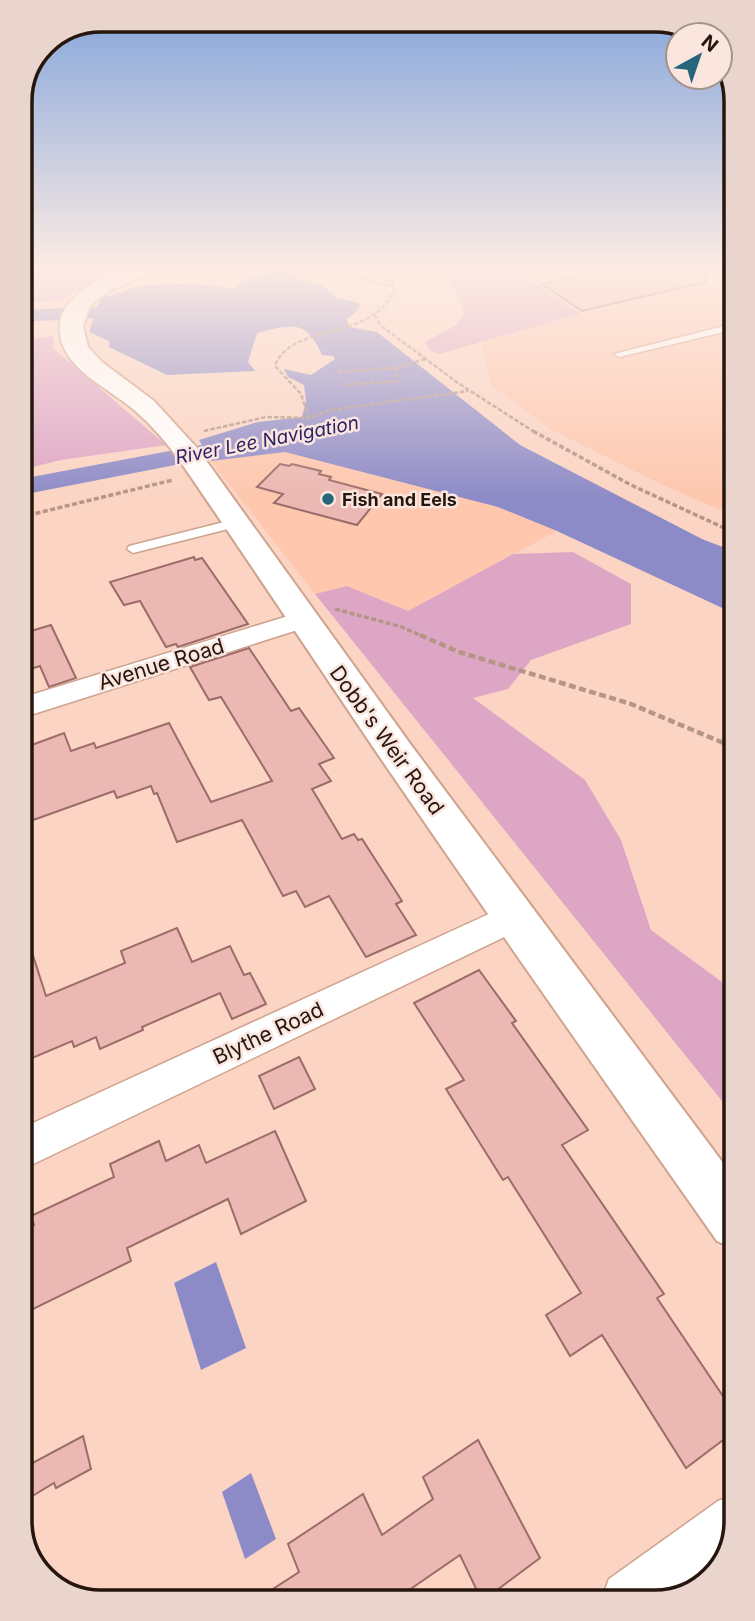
<svg xmlns="http://www.w3.org/2000/svg" width="755" height="1621" font-family="Inter,sans-serif">
	<style>
		.built { fill: #fec7ae }
		.green { fill: #dea6c5 }
		.water { fill: #8d8bc7 }
		.lines { fill: none; stroke-linecap: round; stroke-linejoin: round }
		.canal { fill: #8d8bc7; fill-rule: evenodd }
		.building { fill: #ecb8b3; stroke: #9c6c68; stroke-width: 2 }
		.service-casing { stroke: #cfa28d; stroke-width: 3 }
		.minor-casing { stroke: #cfa28d; stroke-width: 3 }
		.tertiary-casing { stroke: #cfa28d; stroke-width: 4 }
		.path-far2 { stroke: #b49587; stroke-width: 2.5; stroke-dasharray: 4.5 2; stroke-linecap: butt }
		.path-far1 { stroke: #b49587; stroke-width: 3.5; stroke-dasharray: 5 2.5; stroke-linecap: butt }
		.path { stroke: #b49587; stroke-width: 4.5; stroke-dasharray: 7 3.5; stroke-linecap: butt }
		.service { fill: #fff; fill-rule: evenodd }
		.minor { fill: #fff; fill-rule: evenodd }
		.tertiary { fill: #fff; fill-rule: evenodd }
		.poi-dot { fill: #27657b; stroke: #fae6de; stroke-width: 2.5 }
		.labels { text-anchor: middle; dominant-baseline: central; stroke-width: 5; stroke-linejoin: round; paint-order: stroke }
		.far-poi-label { font-size: 18px; font-weight: bold; fill: #26160e; stroke: #fae6de; text-anchor: start }
		.far-water-label { font-size: 19px; font-style: italic; fill: #2b1f65; stroke: #fae6de }
		.street-label { font-size: 21px; fill: #26160e; stroke: #fae6de }
		.rim { fill: none; stroke: #26160e; stroke-width: 3.5 }
	</style>
	<rect width="100%" height="100%" fill="#fbd4c3"/>
	<!-- built -->
	<g class="built">
		<polygon points="518,271 732,271 733,515 667,487 552,430 491,385 481,342 579,314"/>
		<polygon points="285,451 499,507 557,531 408,611 347,586 315,594 211,461"/>
	</g>
	<!-- green -->
	<g class="green">
		<polygon points="20,271 115,271 59,300 20,304"/>
		<path d="M431 271H518L580 314 439 354 429 350 425 342 455 326 465 313C457 290 452 281 431 271Z"/>
		<polygon points="53,336 53,348 166,445 61,460 21,470 20,341"/>
		<polygon points="573,552 631,584 631,624 531,660 508,689 473,698 585,780 621,840 651,930 722,982 734,1000 734,1116 315,594 347,586 408,611 513,554"/>
	</g>
	<!-- water -->
	<g class="water">
		<path d="M282 271H292L296 278 323 286 337 298 360 303 358 310 347 319 349 327 377 332 520 445 702 539 733 551V613L557 531 498 507 285 452 211 461 199 440 258 422 302 417 306 401 304 385 288 377 284 369 311 375 335 359 333 356 322 355C306 319 292 324 257 333L248 362 255 371 167 375 109 347V341L89 332 101 297C115 297 125 289 138 287 169 282 202 284 232 289L253 276Z"/>
		<polygon points="216,1262 246,1348 201,1370 174,1283"/>
		<polygon points="251,1473 276,1539 245,1559 222,1492"/>
	</g>
	<g class="lines">
		<!-- canal -->
		<g class="canal">
			<polygon points="145,305 152,307 155,311 152,315 20,322 20,310"/>
			<polygon points="254,435 263,438 267,443 263,448 21,495 21,479"/>
		</g>
	</g>
	<!-- building -->
	<g class="building">
		<polygon points="601,271 705,271 706,282 582,311 542,284"/>
		<polygon points="280,464 289,466 292,464 321,471 319,474 331,477 329,480 382,494 357,525 274,503 283,494 257,487"/>
		<polygon points="194,557 195,560 202,558 248,624 178,647 176,644 166,647 140,601 124,605 110,582"/>
		<polygon points="51,625 76,678 49,687 40,666 21,672 21,634"/>
		<polygon points="249,648 291,711 299,708 334,758 319,764 331,781 312,789 342,839 354,834 358,840 362,839 402,901 396,904 416,935 366,957 329,896 305,907 296,891 283,896 242,820 177,842 157,793 154,794 151,786 117,798 114,791 22,824 21,749 64,733 71,751 94,743 96,748 169,723 211,802 272,781 221,697 209,700 190,667"/>
		<polygon points="177,928 192,962 230,946 244,975 250,973 266,1004 232,1019 220,993 142,1027 143,1030 100,1049 96,1037 74,1047 72,1041 30,1059 22,1034 22,941 28,940 46,996 125,963 121,951"/>
		<polygon points="479,970 516,1021 512,1023 588,1130 562,1145 664,1294 657,1298 735,1414 735,1431 686,1468 602,1335 570,1356 546,1315 581,1293 508,1177 503,1180 446,1089 464,1080 414,1003"/>
		<polygon points="299,1057 315,1089 274,1109 259,1076"/>
		<polygon points="275,1131 306,1201 241,1234 228,1199 127,1248 131,1261 23,1314 23,1230 34,1225 31,1216 114,1177 110,1164 159,1141 166,1161 199,1145 206,1163"/>
		<polygon points="83,1436 91,1469 56,1488 54,1483 24,1501 23,1468"/>
		<polygon points="478,1440 540,1558 485,1599 481,1599 460,1555 396,1599 256,1600 299,1572 288,1544 363,1494 382,1535 433,1499 423,1477"/>
	</g>
	<g class="lines">
		<!-- service casing -->
		<g class="service-casing">
			<g id="service">
				<polygon points="732,324 732,330 619,357 614,354"/>
				<polygon points="236,519 242,523 240,526 133,553 127,549 129,546"/>
			</g>
		</g>
		<!-- minor casing -->
		<g class="minor-casing">
			<g id="minor">
				<polygon points="301,612 310,614 314,620 310,626 21,718 21,698"/>
				<polygon points="513,903 525,907 530,917 525,927 23,1169 22,1128"/>
				<polygon points="736,1494 736,1525 723,1560 673,1597 602,1598 609,1579 718,1501"/>
			</g>
		</g>
		<!-- tertiary casing -->
		<g class="tertiary-casing">
			<path id="tertiary" d="M121 271H151L148 275 110 290 90 306 83 326 88 347 102 362 154 401 197 448 411 745 735 1179V1249L717 1241C603 1079 489 917 377 753 312 657 248 560 182 464 168 444 152 425 133 409 111 390 72 373 62 343 49 304 91 282 121 271Z"/>
		</g>
		<!-- path-far2 -->
		<g class="path-far2">
			<polyline points="334,271 394,287"/>
			<polyline points="375,315 380,325 458,383 536,433"/>
			<polyline points="338,372 396,368 425,359"/>
			<polyline points="344,385 399,381 396,368"/>
			<path d="M309 418 301 394 275 366C291 321 376 343 395 287L381 271"/>
			<polyline points="204,431 266,417 309,418 331,410 468,391"/>
		</g>
		<!-- path-far1 -->
		<g class="path-far1">
			<polyline points="533,431 631,485 733,532"/>
			<polyline points="21,517 173,480"/>
			<polyline points="335,609 402,627 424,637"/>
		</g>
		<!-- path -->
		<polyline class="path" points="420,635 459,652 631,704 733,747"/>
		<!-- service -->
		<use href="#service" class="service"/>
		<!-- minor -->
		<use href="#minor" class="minor"/>
		<!-- tertiary -->
		<use href="#tertiary" class="tertiary"/>
	</g>
	<!-- sky -->
	<linearGradient id="sky" x2="0" y2="1"><stop stop-color="#83a4db"/><stop offset="0.54" stop-color="#fdece4"/><stop offset="1" stop-color="#fdece4" stop-opacity="0"/></linearGradient>
	<rect width="755" height="498" fill="url(#sky)"/>
	<!-- markers -->
	<circle class="poi-dot" cx="328" cy="499" r="7"/>
	<g class="labels">
		<!-- far-poi labels -->
		<g class="far-poi-label">
			<text x="342" y="499">Fish and Eels</text>
		</g>
		<!-- far-water labels -->
		<g class="far-water-label">
			<text transform="translate(267 440) rotate(-11)">River Lee Navigation</text>
		</g>
		<!-- street labels -->
		<g class="street-label">
			<text transform="translate(161 664) rotate(-17)">Avenue Road</text>
			<text transform="translate(387 740) rotate(54)">Dobb's Weir Road</text>
			<text transform="translate(268 1033) rotate(-25)">Blythe Road</text>
		</g>
	</g>
	<!-- crop -->
	<path d="M0 0H755V1621H0ZM101 32H655A69 69 0 0 1 724 101V1521A69 69 0 0 1 655 1590H101A69 69 0 0 1 32 1521V101A69 69 0 0 1 101 32Z" fill="#e9d5cd" fill-rule="evenodd"/>
	<path class="rim" d="M101 32H655A69 69 0 0 1 724 101V1521A69 69 0 0 1 655 1590H101A69 69 0 0 1 32 1521V101A69 69 0 0 1 101 32Z"/>
	<!-- north arrow -->
	<g transform="translate(699 56) rotate(40)"><circle r="33" fill="#fae6de" stroke="#a5938b" stroke-width="2"/>
	<path d="M0-5L12 26L0 18L-12 26Z" fill="#27657b"/>
	<text y="-10" font-size="19" font-weight="bold" text-anchor="middle" fill="#26160e">N</text>
	</g>
</svg>
